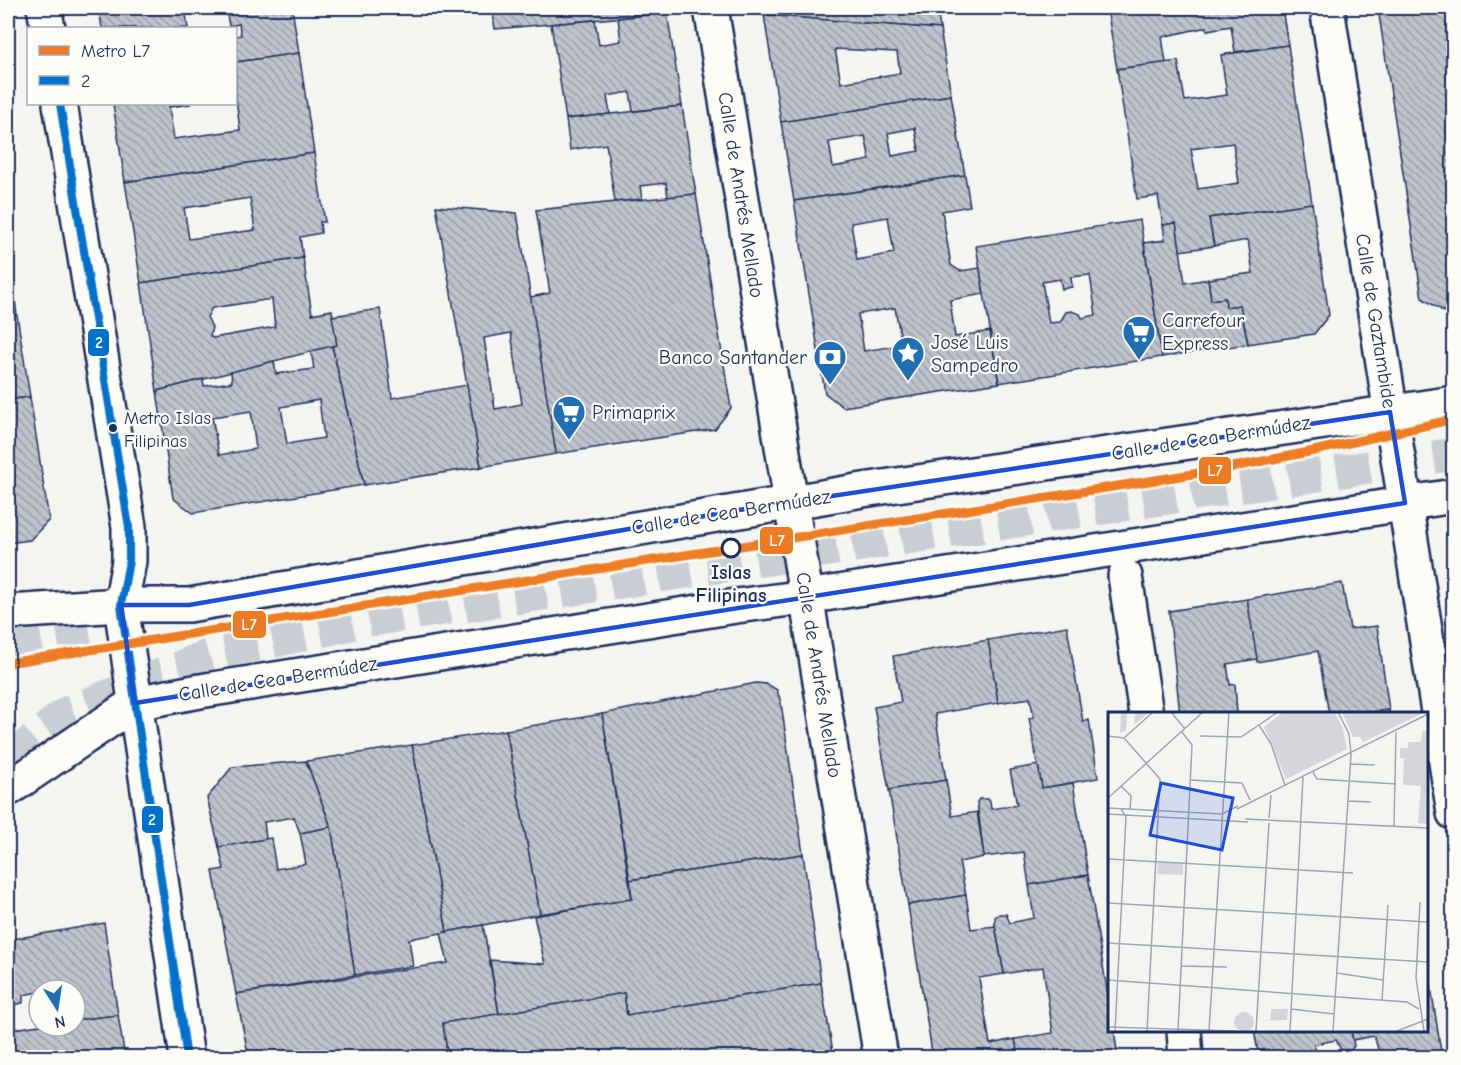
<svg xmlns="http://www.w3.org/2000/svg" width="1461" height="1065" font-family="'Comic Neue',sans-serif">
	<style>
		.building { fill: url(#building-back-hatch); stroke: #1b2f5e; stroke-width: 1.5; fill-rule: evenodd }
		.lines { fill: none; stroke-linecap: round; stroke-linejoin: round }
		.major-tunnel { stroke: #c9cdd4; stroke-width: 33; stroke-dasharray: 33 16; stroke-linecap: butt }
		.minor-casing { stroke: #1b2f5e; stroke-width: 38 }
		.minor { stroke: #fdfcf7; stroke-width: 33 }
		.bus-1-casing { stroke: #fdfcf7; stroke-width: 12 }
		.bus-1 { stroke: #0072ce; stroke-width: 8 }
		.metro-1-casing { stroke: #fdfcf7; stroke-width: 14 }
		.metro-1 { stroke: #ed7b24; stroke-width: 9 }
		.marked { fill: none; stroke: #1d4ed8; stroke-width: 4.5; stroke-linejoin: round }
		.bus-dot { fill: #1b2f5e; stroke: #fdfcf7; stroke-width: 2 }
		.stop-dot { fill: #fdfcf7; stroke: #1b2f5e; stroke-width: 3 }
		.labels { text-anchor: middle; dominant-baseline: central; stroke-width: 4.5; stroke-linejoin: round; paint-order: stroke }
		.bus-label { font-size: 18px; fill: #1b2f5e; stroke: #fdfcf7; text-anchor: start }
		.street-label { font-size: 20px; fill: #1b2f5e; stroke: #fdfcf7 }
		.poi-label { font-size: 20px; fill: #1b2f5e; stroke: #fdfcf7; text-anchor: start }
		.stop-label { font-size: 20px; font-weight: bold; fill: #1b2f5e; stroke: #fdfcf7 }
		.inset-road { fill: none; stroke: #9da5b6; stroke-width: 1.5 }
		.view { fill: #1d4ed8; fill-opacity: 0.15; stroke: #1d4ed8; stroke-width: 3 }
		.inset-edge { fill: none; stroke: #1b2f5e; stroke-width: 3 }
		.line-badge { stroke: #fdfcf7; stroke-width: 2 }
		.badge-label { font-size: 16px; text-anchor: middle; font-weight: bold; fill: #fff }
	</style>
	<defs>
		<pattern id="building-back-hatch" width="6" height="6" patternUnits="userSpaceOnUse" patternTransform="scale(1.5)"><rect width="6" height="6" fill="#bfc3cc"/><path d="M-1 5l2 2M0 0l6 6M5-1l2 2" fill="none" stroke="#9a9fa9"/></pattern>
	</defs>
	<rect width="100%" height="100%" fill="#f4f4f1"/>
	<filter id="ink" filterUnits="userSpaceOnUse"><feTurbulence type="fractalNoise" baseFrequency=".0167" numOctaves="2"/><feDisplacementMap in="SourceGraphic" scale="12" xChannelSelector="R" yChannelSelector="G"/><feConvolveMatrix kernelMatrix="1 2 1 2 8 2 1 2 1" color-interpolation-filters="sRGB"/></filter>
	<g filter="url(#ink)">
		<!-- building -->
		<g class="building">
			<polygon points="99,8 185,8 188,28 102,28"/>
			<polygon points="237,8 292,8 299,53 236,62 236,36 241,35 239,24 229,26 227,15 238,13"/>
			<polygon points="492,8 666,8 667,13 495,29"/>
			<polygon points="763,8 937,8 940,29 764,15"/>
			<polygon points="1107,8 1282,8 1288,45 1235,52 1231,26 1207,30 1207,27 1162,37 1166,63 1117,69"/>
			<polygon points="1378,8 1454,8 1454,132 1452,133 1454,144 1454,312 1446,313 1422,298"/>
			<polygon points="667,13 682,106 633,111 630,92 607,96 610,114 566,119 551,24 595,20 599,45 621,41 618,18"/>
			<path d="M764 15 940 29 951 95 781 122ZM835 49 897 52 900 73 841 83Z"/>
			<path d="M1288 45 1312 203 1209 218 1214 246 1180 251 1176 223 1163 225 1158 196 1137 199 1117 69 1178 61 1185 101 1227 95 1221 55ZM1233 143 1239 183 1198 189 1191 149Z"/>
			<polygon points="299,53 314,153 125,182 113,104 191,104 169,107 174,139 240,130 236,98 236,62"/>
			<path d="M951 95 965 175 794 201 781 122ZM915 128 919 151 892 156 888 133ZM865 136 870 160 833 167 829 142Z"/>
			<polygon points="682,106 696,194 668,197 666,183 640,186 642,199 615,202 606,144 570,150 566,119"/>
			<path d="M314 153 325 222H320L321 233 300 237 303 258 141 283 125 182ZM250 198 255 230 189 239 184 208Z"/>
			<path d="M965 175 970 206 942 211 951 265 960 271 980 268 984 294 950 300 955 337 990 331 999 383 843 407 825 393 794 201ZM888 217 894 253 857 260 851 223ZM895 308 902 345 864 351 858 314Z"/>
			<polygon points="696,194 731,408 715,429 556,454 530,297 550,293 536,210"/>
			<polygon points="1312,203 1329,315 1314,334 1248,344 1240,305 1226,307 1225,298 1211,300 1208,279 1253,273 1248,240 1214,246 1209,218"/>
			<path d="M436 206 517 213 556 454 481 467ZM511 333 522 404 495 409 484 338Z"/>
			<path d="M1140 220 1162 357 999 383 976 246ZM1090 275 1096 315 1082 318 1080 314 1071 311 1066 312 1060 322 1049 323 1042 282 1060 279 1062 289 1072 287 1071 277Z"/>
			<polygon points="1176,223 1185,283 1208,279 1211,300 1225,298 1226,307 1240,305 1248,344 1162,357 1144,243 1165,240 1163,225"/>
			<polygon points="8,254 17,315 8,316"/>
			<path d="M303 258 312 314 332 310 337 345 157 391 141 283ZM272 299 275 327 213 338 210 336 212 327 207 317 212 308Z"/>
			<polygon points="380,309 392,398 467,385 481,467 364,485 332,346 337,345 332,316"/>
			<polygon points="17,315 30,397 8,400 8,316"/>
			<path d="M332 346 364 485 193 513 173 498 157 391 203 379 204 386 232 382 231 372 274 361 276 374 314 369 311 351ZM319 400 324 438 287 444 281 407ZM251 411 256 449 219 455 212 417Z"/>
			<polygon points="30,397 49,520 30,540 8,543 8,400"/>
			<polygon points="1342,583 1350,629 1377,626 1389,710 1359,714 1329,714 1318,651 1257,662 1247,599"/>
			<polygon points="1247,599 1257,659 1227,664 1230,685 1235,684 1237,714 1180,714 1169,611"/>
			<polygon points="1067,626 1083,722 1089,720 1098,778 1042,788 1029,718 1034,717 1030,698 998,703 988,640"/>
			<polygon points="988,640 998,703 935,714 946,780 889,790 874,707 901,702 893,656"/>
			<polygon points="756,683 767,684 777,690 781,703 803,854 630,880 602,714"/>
			<polygon points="1389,710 1390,714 1359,714"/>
			<polygon points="602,714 632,899 540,914 506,730"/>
			<polygon points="506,730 540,914 447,932 412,745"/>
			<polygon points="412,745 447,932 409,939 413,966 355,975 331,827 306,761"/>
			<polygon points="306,761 331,827 300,833 294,817 264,822 266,839 219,847 207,798 232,767"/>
			<polygon points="1038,765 1042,788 1073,783 1088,875 1029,885 1024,852 984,857 977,802 979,799 988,799 990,802 991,809 1017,805 1010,770"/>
			<polygon points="946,780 952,816 977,812 984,857 959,862 966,895 908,905 889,790"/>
			<polygon points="331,827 355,975 236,994 213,871 224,869 219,847 271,838 276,869 306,864 300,833"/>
			<polygon points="803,854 821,983 627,1015 624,993 499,1014 490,960 545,964 534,916 632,899 630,880"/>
			<polygon points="1088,875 1110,1008 1110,1030 1114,1030 1118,1058 1018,1058 1015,1039 1053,1033 1043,967 1004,974 995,926 995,917 999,914 1006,914 1010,923 1034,918 1029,885"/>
			<polygon points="966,895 971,929 995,926 1004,974 979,978 990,1044 1015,1039 1018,1058 933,1058 908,905"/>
			<polygon points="104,923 118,1015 75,1020 75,990 59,989 39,990 39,992 23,995 23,1003 8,1006 8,940"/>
			<polygon points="483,925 499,1014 443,1023 448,1058 249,1058 236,994 448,963 441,933"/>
			<polygon points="1426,954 1441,1052 1405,1058 1381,1058 1374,1036 1352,1040 1351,1030 1426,1030"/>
			<polygon points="821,983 834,1058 448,1058 443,1023 624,993 627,1015"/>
			<polygon points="118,1015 125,1058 8,1058 8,1030 39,1025 75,1026 75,1020"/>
			<polygon points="1254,1030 1351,1030 1354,1046 1351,1050 1341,1050 1336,1040 1314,1044 1317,1058 1259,1058"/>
			<polygon points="1441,1052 1442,1058 1405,1058 1414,1056"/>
		</g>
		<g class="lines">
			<!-- major-tunnel -->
			<g class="major-tunnel">
				<polyline points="8,640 150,616"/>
				<polyline points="8,760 66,713 210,655 365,621 1454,454"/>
			</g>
			<!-- minor casing -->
			<g class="minor-casing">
				<g id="minor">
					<polyline points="44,8 48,28"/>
					<polyline points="711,8 881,1058"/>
					<polyline points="1327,8 1454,813"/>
					<polyline points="60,104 129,527 129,561 121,605 187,1058"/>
					<polyline points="1125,576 1146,714"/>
					<polyline points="8,612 121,605 189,605 863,490 1454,403"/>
					<polyline points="8,789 135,703 200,691 736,606 806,597 1454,496"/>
					<polyline points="1184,1030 1186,1058"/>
				</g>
			</g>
			<!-- minor -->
			<use href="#minor" class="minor"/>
			<!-- bus-1 casing -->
			<g class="bus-1-casing">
				<polyline id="bus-1" points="60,104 129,527 129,561 121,605 187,1058"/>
			</g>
			<!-- bus-1 -->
			<use href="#bus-1" class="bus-1"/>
			<!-- metro-1 casing -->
			<g class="metro-1-casing">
				<polyline id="metro-1" points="8,663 1218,470 1314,451 1454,419"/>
			</g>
			<!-- metro-1 -->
			<use href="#metro-1" class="metro-1"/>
		</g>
	</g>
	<!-- marked area -->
	<path class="marked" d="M1390 412 1405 503 135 703 121 605H189L739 510Z"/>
	<!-- icons -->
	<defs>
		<g id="supermarket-pin" transform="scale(1.725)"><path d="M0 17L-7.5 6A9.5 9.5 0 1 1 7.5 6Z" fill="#1f6fb2" stroke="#fdfcf7"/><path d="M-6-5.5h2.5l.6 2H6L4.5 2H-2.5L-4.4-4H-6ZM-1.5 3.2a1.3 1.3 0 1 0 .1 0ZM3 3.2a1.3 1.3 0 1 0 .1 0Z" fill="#fff"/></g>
		<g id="sight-pin" transform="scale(1.725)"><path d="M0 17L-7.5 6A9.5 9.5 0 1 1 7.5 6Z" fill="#1f6fb2" stroke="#fdfcf7"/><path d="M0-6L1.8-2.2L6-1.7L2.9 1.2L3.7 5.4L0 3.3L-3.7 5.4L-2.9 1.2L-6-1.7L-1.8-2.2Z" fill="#fff"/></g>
		<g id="bank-pin" transform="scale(1.725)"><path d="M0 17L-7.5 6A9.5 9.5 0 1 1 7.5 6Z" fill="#1f6fb2" stroke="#fdfcf7"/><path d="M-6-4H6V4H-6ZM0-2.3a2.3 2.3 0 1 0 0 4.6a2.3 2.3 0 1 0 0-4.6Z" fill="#fff"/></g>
	</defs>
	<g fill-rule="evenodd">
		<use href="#supermarket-pin" x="1139" y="332"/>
		<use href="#sight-pin" x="908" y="353"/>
		<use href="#bank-pin" x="830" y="357"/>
		<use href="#supermarket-pin" x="569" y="412"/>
	</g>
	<!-- markers -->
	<circle class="bus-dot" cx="113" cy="428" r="5"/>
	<circle class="stop-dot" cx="731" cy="548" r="9"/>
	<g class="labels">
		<!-- bus labels -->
		<g class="bus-label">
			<text x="124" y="418">Metro Islas<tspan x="124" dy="23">Filipinas</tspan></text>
		</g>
		<!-- street labels -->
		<g class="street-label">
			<text transform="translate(741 195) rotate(81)">Calle de Andrés Mellado</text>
			<text transform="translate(1376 321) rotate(81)">Calle de Gaztambide</text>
			<text transform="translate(1211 438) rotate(-9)">Calle de Cea Bermúdez</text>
			<text transform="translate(731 512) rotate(-9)">Calle de Cea Bermúdez</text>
			<text transform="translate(819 675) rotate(81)">Calle de Andrés Mellado</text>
			<text transform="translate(278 679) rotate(-9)">Calle de Cea Bermúdez</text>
		</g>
		<!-- poi labels -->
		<g class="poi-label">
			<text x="1162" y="320">Carrefour<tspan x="1162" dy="23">Express</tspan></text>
			<text x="931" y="342">José Luis<tspan x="931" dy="23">Sampedro</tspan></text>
			<text x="807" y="357" text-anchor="end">Banco Santander</text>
			<text x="592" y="412">Primaprix</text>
		</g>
		<!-- stop labels -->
		<g class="stop-label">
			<text x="731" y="572">Islas<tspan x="731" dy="23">Filipinas</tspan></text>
		</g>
	</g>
	<!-- overview -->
	<g transform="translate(1108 712)">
		<rect width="320" height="320" fill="#f4f4f1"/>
		<path d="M13 0H41L26 13 27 2 19 1 18 18 12 21ZM175 0H226L234 14 239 37 178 67 156 15ZM234 0H317L255 30 252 25H245ZM314 19H319V112L310 111 313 74 295 73 296 46H292V36H300V30H313ZM50 150 75 152V163L49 162ZM163 297H180L179 308 151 309 162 308ZM126 310a10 10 0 1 1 20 0a10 10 0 1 1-20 0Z" fill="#d4d6db"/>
		<path class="inset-road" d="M63 0 77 17M151 13 163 32 177 73M0 24 16 26 45 0M92 24 133 25 170 0M16 26 52 67 39 319M242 52 267 53M205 60 209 67 288 72M82 68 134 71 142 88M13 74 23 84 22 97M0 86 95 0M240 89 263 90M0 96 114 102 130 94M129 97 320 2M0 102 140 110M161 106 163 83M137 107 320 116M286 114 288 20M0 147 245 161M312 190 308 266 316 319M0 191 320 210M0 231 320 250M73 254 119 255M229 261 275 268M0 268 299 290 311 297M274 288 280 193M183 297 226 302M0 315 128 319M7 319 18 105 13 97M70 319 84 33 74 20M101 319 121 0M148 319 161 111M182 319 195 65M225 319 243 42 241 22 230 0M289 319 320 307"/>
		<path class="view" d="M53 71 125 86 114 138 42 123Z"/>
		<rect width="320" height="320" class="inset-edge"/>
	</g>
	<g class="line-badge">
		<rect x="87" y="328" width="23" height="29" rx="6" fill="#0072ce"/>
		<rect x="1198" y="456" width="34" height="29" rx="6" fill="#ed7b24"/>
		<rect x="759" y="526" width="35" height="29" rx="6" fill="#ed7b24"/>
		<rect x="232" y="610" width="35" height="29" rx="6" fill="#ed7b24"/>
		<rect x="141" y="805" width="23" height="29" rx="6" fill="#0072ce"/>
	</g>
	<g class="badge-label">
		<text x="99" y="348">2</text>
		<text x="1215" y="476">L7</text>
		<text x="777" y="546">L7</text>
		<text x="249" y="630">L7</text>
		<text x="152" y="825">2</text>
	</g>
	<!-- margin -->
	<rect width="1461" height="1065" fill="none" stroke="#fdfcf7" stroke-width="30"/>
	<rect x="15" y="15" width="1431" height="1035" fill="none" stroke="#1b2f5e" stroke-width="2" filter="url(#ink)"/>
	<!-- legend -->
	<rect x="27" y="27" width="210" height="78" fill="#fdfcf7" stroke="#a3aaba" stroke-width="1.5"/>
	<rect x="39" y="46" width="30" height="9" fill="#ed7b24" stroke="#a3aaba" stroke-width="1.5"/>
	<text x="81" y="57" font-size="18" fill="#1b2f5e">Metro L7</text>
	<rect x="39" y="76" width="30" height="9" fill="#0072ce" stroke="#a3aaba" stroke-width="1.5"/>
	<text x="81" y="87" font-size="18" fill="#1b2f5e">2</text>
	<!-- north arrow -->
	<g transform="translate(57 1008) rotate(168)"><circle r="28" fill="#fdfcf7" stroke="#a3aaba" stroke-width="1.5"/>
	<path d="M0-4.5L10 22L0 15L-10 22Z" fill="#1f6fb2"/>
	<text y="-9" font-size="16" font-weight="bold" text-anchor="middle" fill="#1b2f5e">N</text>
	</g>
</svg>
